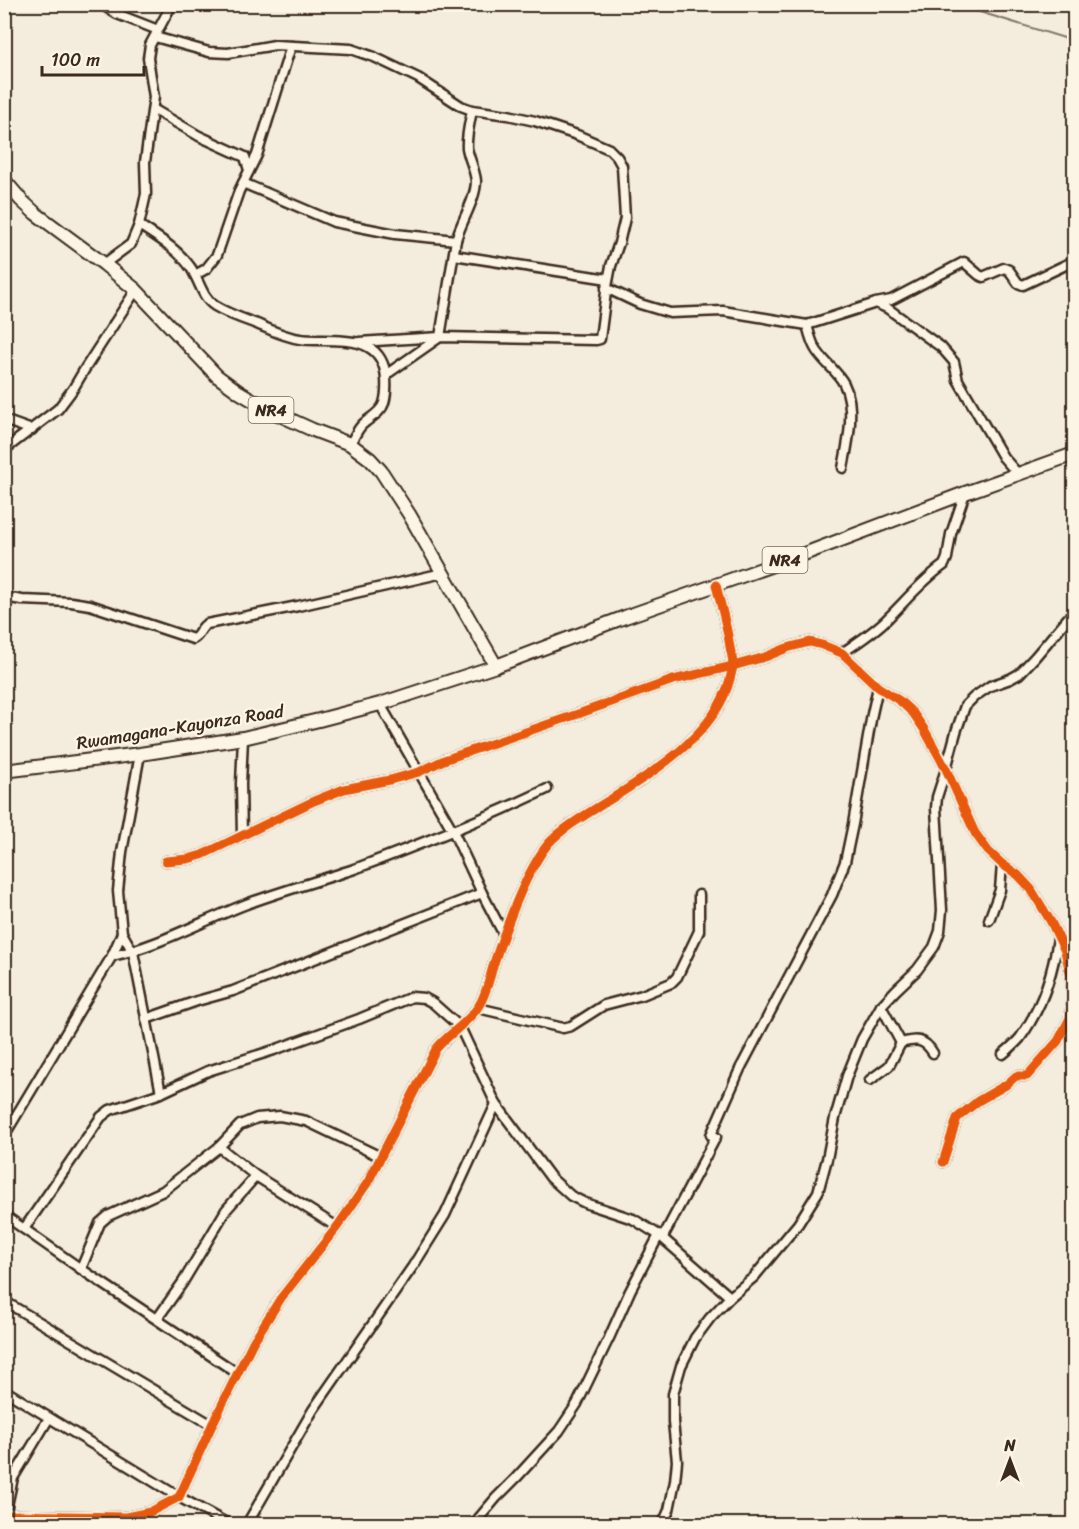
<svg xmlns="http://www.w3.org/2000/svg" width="1079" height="1529" font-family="Sriracha,sans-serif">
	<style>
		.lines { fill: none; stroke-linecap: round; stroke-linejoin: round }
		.stream { stroke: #817466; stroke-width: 2 }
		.minor-casing { stroke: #3b2a1e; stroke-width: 13 }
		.highway-casing { stroke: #3b2a1e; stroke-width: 16 }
		.minor { stroke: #fcf5e5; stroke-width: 8 }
		.highway { stroke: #fcf5e5; stroke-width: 12 }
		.cycleway-casing { stroke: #fcf5e5; stroke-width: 13 }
		.cycleway { stroke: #e8590c; stroke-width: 9 }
		.labels { text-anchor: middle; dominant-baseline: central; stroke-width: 4.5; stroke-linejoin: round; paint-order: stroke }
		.shield { fill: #fcf5e5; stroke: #75675a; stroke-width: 1.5 }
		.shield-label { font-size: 16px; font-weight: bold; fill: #3b2a1e }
		.street-label { font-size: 18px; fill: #3b2a1e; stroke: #fcf5e5 }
	</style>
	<rect width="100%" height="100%" fill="#f4eddd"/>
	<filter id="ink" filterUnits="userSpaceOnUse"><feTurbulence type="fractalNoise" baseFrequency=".0167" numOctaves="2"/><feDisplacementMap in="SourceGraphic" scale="12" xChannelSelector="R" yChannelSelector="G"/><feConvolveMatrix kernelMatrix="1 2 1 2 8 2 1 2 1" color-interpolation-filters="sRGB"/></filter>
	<g filter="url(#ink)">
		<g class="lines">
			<!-- stream -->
			<polyline class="stream" points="954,4 1074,41"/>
			<!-- minor casing -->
			<g class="minor-casing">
				<g id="minor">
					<polyline points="101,4 117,14 158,30"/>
					<polyline points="4,7 7,4"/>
					<polyline points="155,37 209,52 228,53 275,45 351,49 374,57 418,78 461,106 472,110 508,115 535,121 577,135 609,149 617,157 622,166 625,218 619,243 611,266 606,292 600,339 596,340 440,337 387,374"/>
					<polyline points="153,109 199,136 245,157 249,170"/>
					<polyline points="243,183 334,222 395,234 456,240"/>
					<path d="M139 225C157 237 178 249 191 268 199 280 202 298 215 306 228 314 243 319 257 324 271 330 285 337 300 339 327 343 373 331 384 367 387 377 387 393 384 403 381 413 369 418 362 425 357 430 354 438 350 444"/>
					<polyline points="454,255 608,279"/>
					<polyline points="104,264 131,244 139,225 146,194 145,162 154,97 148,58 150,45 172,4"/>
					<polyline points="195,275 206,269 217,255 239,191 257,155 291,46"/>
					<polyline points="606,288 640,304 670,313 723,311 807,325 876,303 891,300 964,262 979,275 983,277 1004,268 1009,270 1018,283 1023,285 1074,261"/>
					<polyline points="876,303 887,308 941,347 954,362 958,380 1003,457 1018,474"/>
					<path d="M807 325C809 332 811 341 815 348 822 361 837 370 844 384 856 407 848 443 843 468"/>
					<path d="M359 342 440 337 456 240C461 222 476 199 476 181 475 170 469 159 467 148 466 136 470 122 472 110"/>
					<polyline points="4,420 32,430"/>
					<polyline points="4,450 58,409 73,389 86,367 136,290"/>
					<path d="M4 597 22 600 71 602 90 605 193 639C200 636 200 627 207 624L298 606 443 573"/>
					<path d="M842 653C858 642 876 631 890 616 908 598 923 580 944 565L947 558 951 534 965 493"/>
					<polyline points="380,704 453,831 482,893 504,935"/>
					<polyline points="242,836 241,784 243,738"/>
					<polyline points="166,861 188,859 202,855 314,801 344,789 390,780 419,772 444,760 578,714 673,680 733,666 765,657 787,648 802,644 810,642 822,645 842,653 878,687 900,701 913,713 924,729 946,769 975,833 988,851 1002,864 1018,875 1031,889 1051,922 1065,951 1071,977 1073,997 1070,1018 1058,1041 1027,1076 1016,1076 1006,1085 978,1101 957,1118 943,1162"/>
					<polyline points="989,920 1000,890 1002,864"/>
					<polyline points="122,933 133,952 161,1093"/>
					<path d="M112 956C158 946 200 922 244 905 281 891 319 881 357 868 421 844 485 819 547 789"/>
					<polyline points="881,1006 901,1043"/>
					<polyline points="478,1008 563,1028 571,1026 604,1005 642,995 671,983 677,977 699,931 699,895"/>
					<polyline points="146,1019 197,1001 233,991 482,893"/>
					<path d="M1003 1054C1009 1049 1015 1044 1020 1038 1041 1009 1053 973 1058 938"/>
					<path d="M870 1080 889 1066 901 1043C916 1039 924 1038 933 1053"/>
					<polyline points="4,1136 112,956 122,933 118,891 122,852 140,754"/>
					<polyline points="219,1147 256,1176 337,1227"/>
					<polyline points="4,1215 81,1269 237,1373"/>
					<polyline points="24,1229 101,1117 110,1110 161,1093 208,1071 274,1050 359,1019 412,997 424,998 433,1003 460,1027 496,1104 551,1178 571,1196 585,1203 633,1219 659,1235 730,1297"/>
					<polyline points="81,1269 100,1223 108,1216 163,1191 219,1147 240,1125 257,1118 280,1116 306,1121 381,1157"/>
					<polyline points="4,1301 212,1425"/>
					<polyline points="157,1319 183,1282 226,1210 256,1176"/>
					<polyline points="4,1390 179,1497 228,1524"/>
					<path d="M4 1515 126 1517 150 1512 179 1497 212 1425 253 1342 281 1298 337 1227 368 1182 436 1049C448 1034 467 1024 478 1007 487 994 490 975 495 960 507 925 525 873 548 844 562 828 592 811 611 799 656 771 716 733 730 679 731 674 733 670 733 665 733 659 731 653 730 647 727 626 721 606 716 585"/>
					<polyline points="5,1515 13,1478 49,1418"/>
					<polyline points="247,1524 313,1410 413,1266 445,1215 496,1104"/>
					<polyline points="474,1524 496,1498 516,1478 559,1431 577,1404 609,1338 630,1291 659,1235 663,1237 716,1137 711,1135 740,1069 832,895 845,862 853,824 872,714 878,687"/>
					<polyline points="663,1524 669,1510 675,1481 677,1461 673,1422 673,1394 681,1366 695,1338 710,1318 730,1297 754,1277 773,1254 798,1224 818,1192 827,1159 835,1118 847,1076 862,1039 881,1006 896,990 917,970 934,947 940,931 942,910 936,808 937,797 946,769 956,732 965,706 974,697 990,686 1010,679 1019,674 1035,657 1068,618 1074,612"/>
				</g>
			</g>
			<!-- highway casing -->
			<g class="highway-casing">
				<g id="highway">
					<polyline points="4,180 21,200 35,213 104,264 136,290 217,376 239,392 271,411 313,430 350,444 370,459 381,471 409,514 496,666"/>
					<polyline points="4,771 140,754 243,738 319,720 380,704 496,666 625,617 804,554 965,493 1074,454"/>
				</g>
			</g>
			<!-- minor -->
			<use href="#minor" class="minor"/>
			<!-- highway -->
			<use href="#highway" class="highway"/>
			<!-- cycleway casing -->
			<g class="cycleway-casing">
				<g id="cycleway">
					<polyline points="166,861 188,859 202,855 314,801 344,789 390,780 419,772 444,760 578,714 673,680 733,666 765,657 787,648 802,644 810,642 822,645 842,653 878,687 900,701 913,713 924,729 946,769 975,833 988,851 1002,864 1018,875 1031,889 1051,922 1065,951 1071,977 1073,997 1070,1018 1058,1041 1027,1076 1016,1076 1006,1085 978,1101 957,1118 943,1162"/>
					<path d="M4 1515 126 1517 150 1512 179 1497 212 1425 253 1342 281 1298 337 1227 368 1182 436 1049C448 1034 467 1024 478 1007 487 994 490 975 495 960 507 925 525 873 548 844 562 828 592 811 611 799 656 771 716 733 730 679 731 674 733 670 733 665 733 659 731 653 730 647 727 626 721 606 716 585"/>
				</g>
			</g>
			<!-- cycleway -->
			<use href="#cycleway" class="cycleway"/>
		</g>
	</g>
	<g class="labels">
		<!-- shield labels -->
		<g class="shield">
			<rect x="248.5" y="397" width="45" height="26" rx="4.5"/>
			<rect x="762.5" y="547" width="45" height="26" rx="4.5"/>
		</g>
		<g class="shield-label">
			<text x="271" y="410">NR4</text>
			<text x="785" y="560">NR4</text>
		</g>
		<!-- street labels -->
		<g class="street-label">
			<text transform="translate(180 727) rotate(-9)">Rwamagana-Kayonza Road</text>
		</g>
	</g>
	<!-- margin -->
	<rect width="1079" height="1529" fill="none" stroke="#fcf5e5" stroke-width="24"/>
	<rect x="12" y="12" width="1055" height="1505" fill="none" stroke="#3b2a1e" stroke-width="2" filter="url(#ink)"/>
	<!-- north arrow -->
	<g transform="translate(1010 1460)" stroke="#fcf5e5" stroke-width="4.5" paint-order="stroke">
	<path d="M0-4.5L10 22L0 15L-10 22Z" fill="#3b2a1e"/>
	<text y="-9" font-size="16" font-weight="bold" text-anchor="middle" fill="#3b2a1e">N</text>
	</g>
	<!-- scale -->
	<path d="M42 66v9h102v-9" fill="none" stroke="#3b2a1e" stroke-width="3"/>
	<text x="51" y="66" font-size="18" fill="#3b2a1e" stroke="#fcf5e5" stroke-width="4.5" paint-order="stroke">100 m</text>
</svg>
